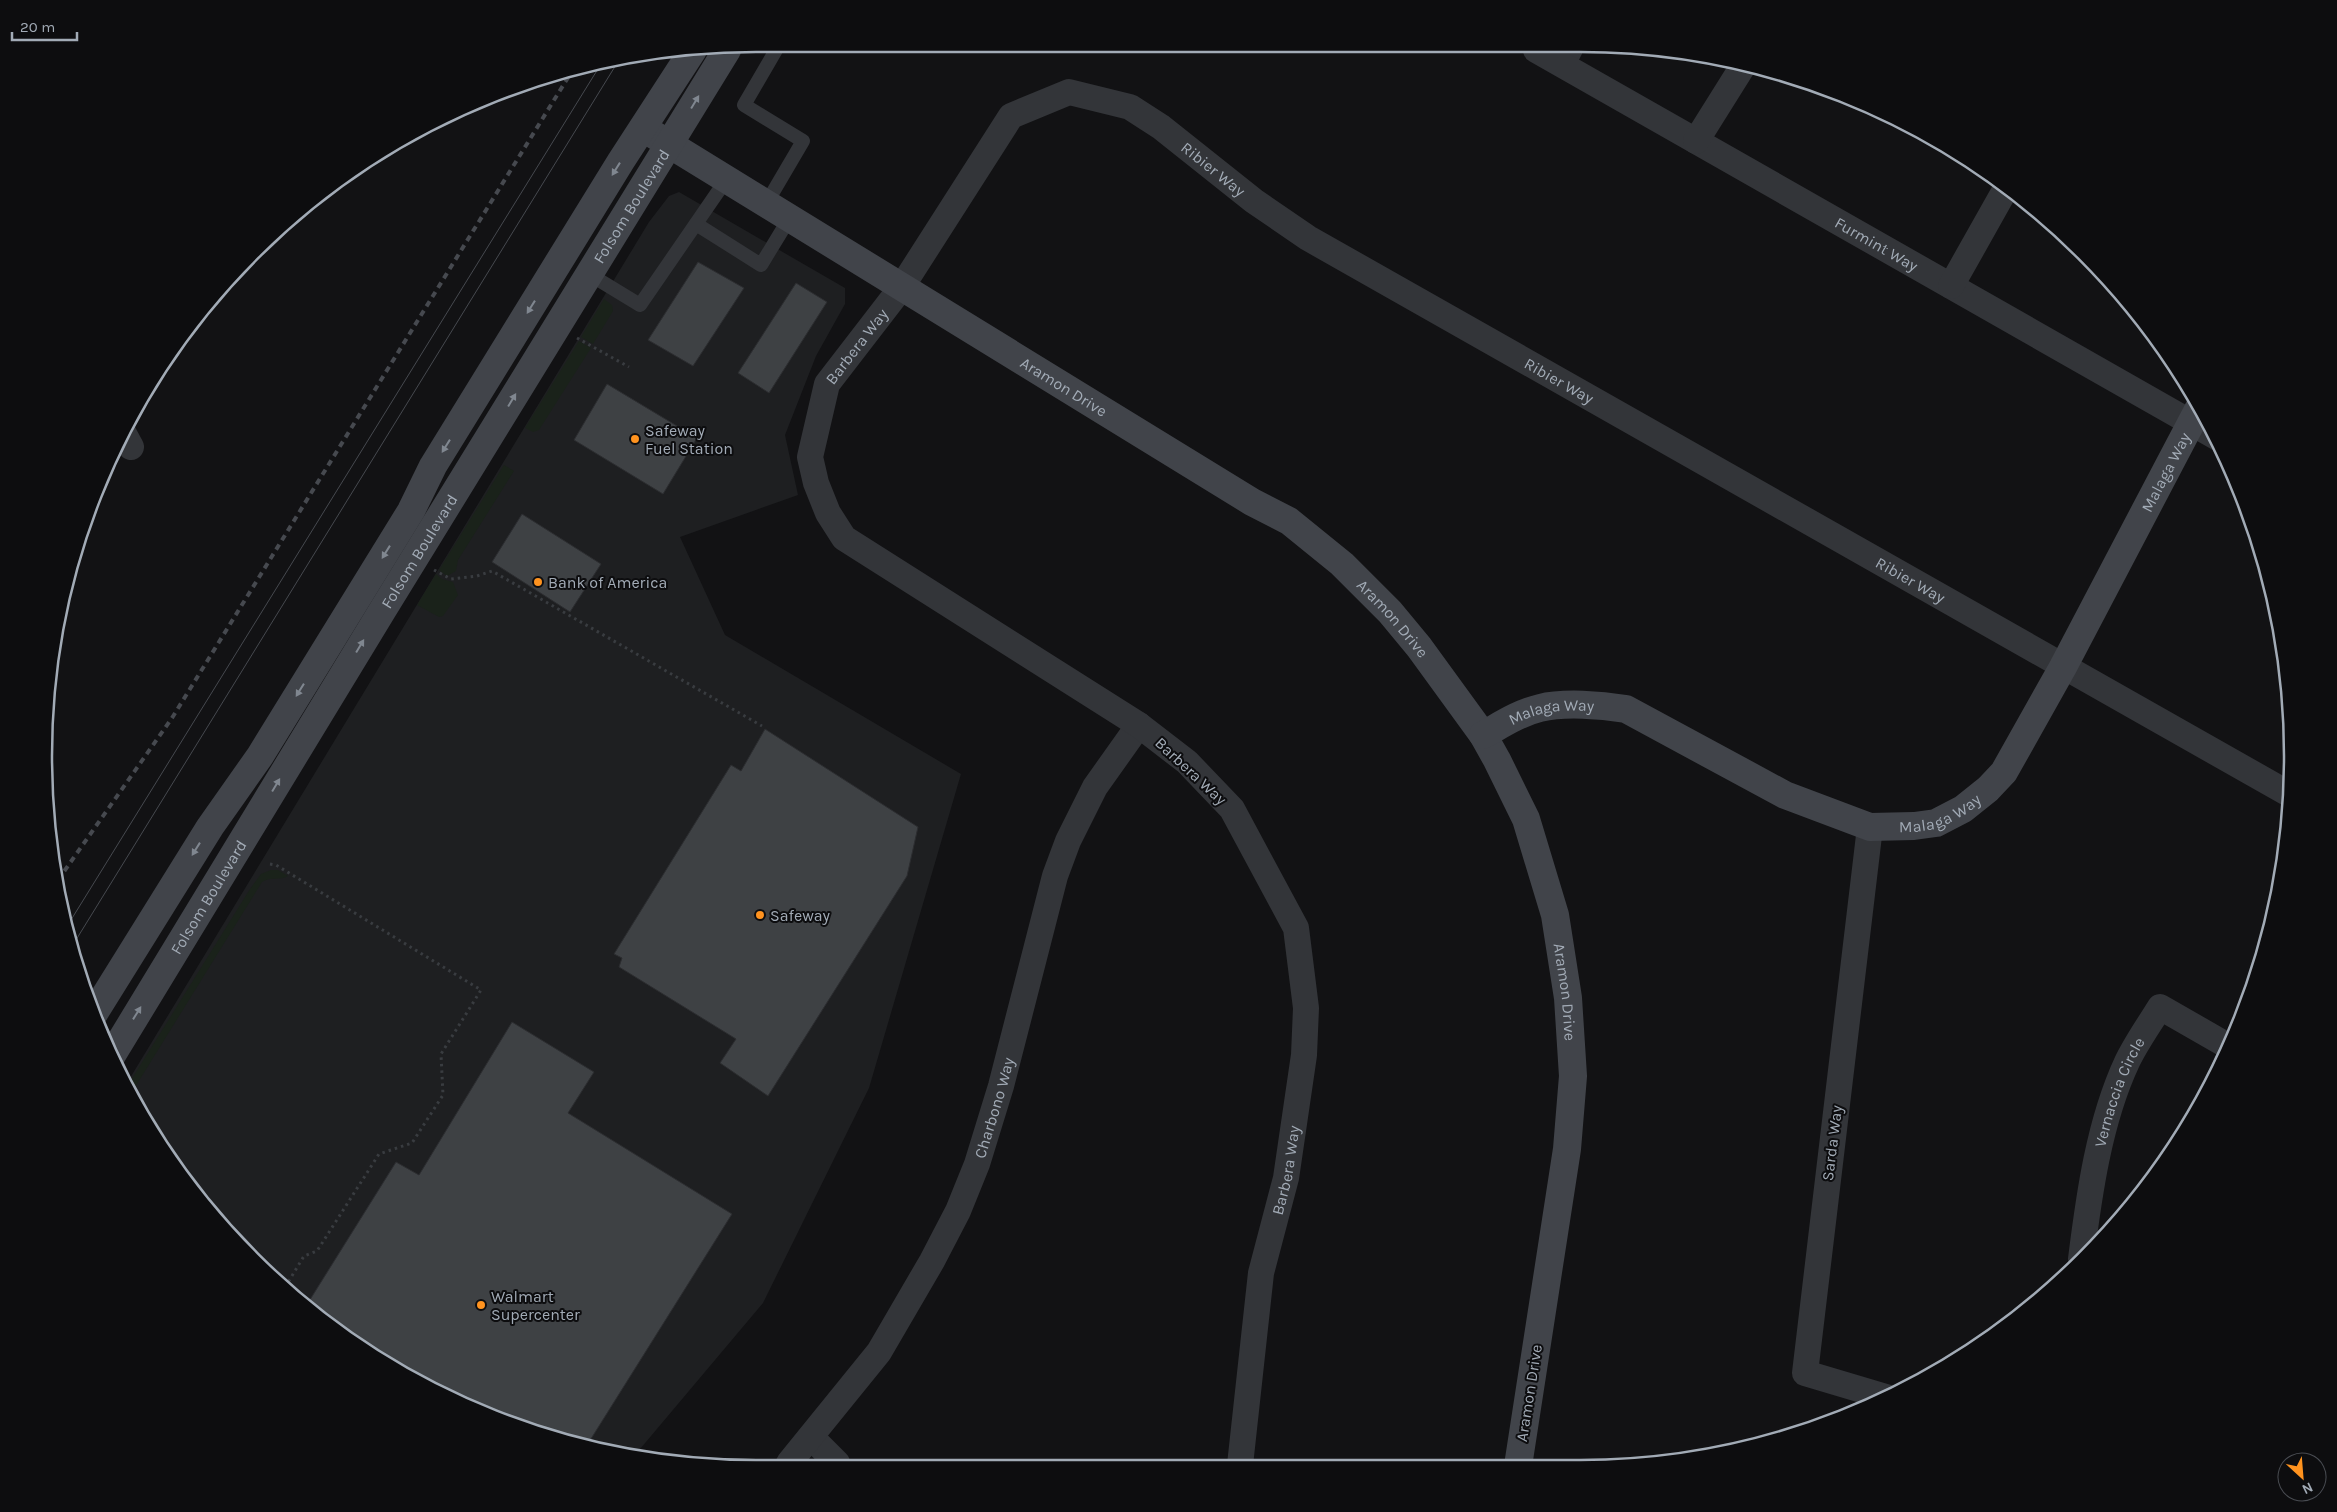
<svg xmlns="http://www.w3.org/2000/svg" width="2337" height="1512" font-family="Karla,sans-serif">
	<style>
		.built { fill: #1e1f21 }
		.green { fill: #1a221a }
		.building { fill: #3e4144; stroke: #2c2d30 }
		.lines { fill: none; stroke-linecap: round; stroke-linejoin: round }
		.path { stroke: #393c40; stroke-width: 3; stroke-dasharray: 2.5 4; stroke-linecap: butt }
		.lane { stroke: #333539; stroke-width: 14 }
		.street { stroke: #333539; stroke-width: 26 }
		.secondary { stroke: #41444a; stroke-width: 28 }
		.tram { stroke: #46494f; stroke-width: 1 }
		.rail { stroke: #46494f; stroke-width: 4; stroke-dasharray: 6 5; stroke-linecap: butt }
		.oneway { fill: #808790 }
		.poi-dot { fill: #ff931f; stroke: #0d0d0f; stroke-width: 2 }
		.labels { text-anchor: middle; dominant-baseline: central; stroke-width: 4; stroke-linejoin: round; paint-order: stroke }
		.street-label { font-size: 16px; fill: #a2abb6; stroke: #0d0d0f }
		.poi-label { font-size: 16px; fill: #a2abb6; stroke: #0d0d0f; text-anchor: start }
		.rim { fill: none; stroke: #a2abb6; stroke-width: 2.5 }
	</style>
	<rect width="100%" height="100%" fill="#121214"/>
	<!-- built -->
	<polygon class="built" points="679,192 845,288 845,304 816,356 785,435 798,495 680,537 725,635 961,774 869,1088 763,1303 635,1455 483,1414 400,1373 287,1292 164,1151 127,1083 649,222 669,196"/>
	<!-- green -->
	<g class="green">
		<polygon points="604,299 612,305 613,311 593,344 581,337"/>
		<polygon points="579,341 591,348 539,430 533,432 525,428"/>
		<polygon points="504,465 514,471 458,560 456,571 447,576 439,570"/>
		<polygon points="436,574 442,579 453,582 458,595 443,616 439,617 417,605"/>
		<path d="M271 870H278L288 876C280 881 271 876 262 882L132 1092 128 1085 250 889 261 874Z"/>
	</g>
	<!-- building -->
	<g class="building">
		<polygon points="698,262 744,288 693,366 648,340"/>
		<polygon points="796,283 827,302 769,393 738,373"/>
		<polygon points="607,384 697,438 663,494 574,440"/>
		<polygon points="522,514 601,564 570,612 492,562"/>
		<polygon points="765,729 918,827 907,876 768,1096 720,1063 736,1039 619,967 622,958 614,954 731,765 741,771"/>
		<polygon points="512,1022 594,1072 568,1113 732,1214 589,1442 483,1414 400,1373 306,1306 396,1162 419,1175"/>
	</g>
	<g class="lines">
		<!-- path -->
		<g class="path">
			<polyline points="577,338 629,367"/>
			<polyline points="434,570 451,579 477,576 492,571 762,726"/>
			<polyline points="270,864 276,865 481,990 441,1054 443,1095 412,1143 379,1154 317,1251 304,1256 284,1289"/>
		</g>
		<!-- lane -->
		<g class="lane">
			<polyline points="1567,68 1576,50"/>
			<polyline points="766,204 803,141 744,105 776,50"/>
			<polyline points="696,224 761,265 789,219"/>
			<polyline points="589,274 640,305 726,180"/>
		</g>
		<!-- street -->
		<g class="street">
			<path id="s1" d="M1536 50 2218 438"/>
			<polyline points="1696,141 1743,66"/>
			<polyline points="1951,286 2005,190"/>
			<polyline points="124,434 131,447"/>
			<polyline points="1870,827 1805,1373 1889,1398"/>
			<path id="s2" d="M2081 1259C2089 1195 2099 1122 2127 1062 2136 1043 2149 1025 2160 1007L2228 1046"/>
			<polyline points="811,1437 837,1463"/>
			<path id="s3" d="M789 1463 879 1352 932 1261 958 1211 977 1164 1001 1086 1055 876 1068 841 1095 787 1139 725"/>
			<path id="s4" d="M1240 1465 1261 1273 1286 1178 1304 1055 1306 1008 1296 928 1232 809 1187 762 1139 725 844 538 828 513 816 483 810 457 827 384 901 288 1011 116 1069 92 1130 107 1161 127 1254 201 1308 238 2289 794"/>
		</g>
		<!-- secondary -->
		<g class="secondary">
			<path id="s5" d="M643 128 1252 502 1289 521 1342 564 1390 612 1419 647 1483 735 1497 760 1526 819 1555 915 1568 998 1573 1076 1567 1149 1518 1466"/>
			<path id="s6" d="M1483 735C1501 725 1519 713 1540 708 1564 702 1601 705 1626 709L1785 795 1870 827 1914 826 1936 823 1963 809 1988 789 2004 772 2063 667 2199 408"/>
			<polyline points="93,1015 210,827 260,756 411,511 433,466 621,161 693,50"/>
			<path id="s7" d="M112 1055 382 611 727 50"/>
		</g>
		<!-- tram -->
		<g class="tram">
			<polyline points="66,928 601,64"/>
			<polyline points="71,948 619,60"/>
		</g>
		<!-- rail -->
		<polyline class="rail" points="58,880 172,718 572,71"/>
	</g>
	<!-- one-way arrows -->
	<defs><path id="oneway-solid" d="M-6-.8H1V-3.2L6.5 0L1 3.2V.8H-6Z" transform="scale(1.25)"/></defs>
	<g class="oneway">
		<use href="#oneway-solid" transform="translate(695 102) rotate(-59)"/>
		<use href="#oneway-solid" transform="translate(616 169) rotate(122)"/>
		<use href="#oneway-solid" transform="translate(531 307) rotate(122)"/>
		<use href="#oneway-solid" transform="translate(512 400) rotate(-59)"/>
		<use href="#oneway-solid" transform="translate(446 446) rotate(122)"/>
		<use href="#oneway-solid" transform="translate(386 552) rotate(122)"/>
		<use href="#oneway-solid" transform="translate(360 646) rotate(-59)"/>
		<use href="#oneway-solid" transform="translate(300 690) rotate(122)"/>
		<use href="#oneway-solid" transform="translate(276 785) rotate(-59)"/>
		<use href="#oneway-solid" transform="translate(196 849) rotate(122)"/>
		<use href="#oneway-solid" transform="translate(137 1013) rotate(-58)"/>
	</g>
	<!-- markers -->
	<g class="poi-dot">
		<circle cx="635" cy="439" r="5"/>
		<circle cx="538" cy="582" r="5"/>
		<circle cx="760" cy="915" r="5"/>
		<circle cx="481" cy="1305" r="5"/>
	</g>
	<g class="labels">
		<!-- street labels -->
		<g class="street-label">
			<text stroke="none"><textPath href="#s4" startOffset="1872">Ribier Way</textPath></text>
			<text stroke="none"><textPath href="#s7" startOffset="995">Folsom Boulevard</textPath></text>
			<text stroke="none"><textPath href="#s1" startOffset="392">Furmint Way</textPath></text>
			<text stroke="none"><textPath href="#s4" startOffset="1365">Barbera Way</textPath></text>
			<text stroke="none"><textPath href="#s4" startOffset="2278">Ribier Way</textPath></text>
			<text stroke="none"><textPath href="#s5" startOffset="494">Aramon Drive</textPath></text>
			<text stroke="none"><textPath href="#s6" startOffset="914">Malaga Way</textPath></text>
			<text stroke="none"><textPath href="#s7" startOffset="590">Folsom Boulevard</textPath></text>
			<text stroke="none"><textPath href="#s4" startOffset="2682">Ribier Way</textPath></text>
			<text stroke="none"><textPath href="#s5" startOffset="899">Aramon Drive</textPath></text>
			<text stroke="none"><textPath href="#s6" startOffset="74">Malaga Way</textPath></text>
			<text transform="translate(1191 771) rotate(43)">Barbera Way</text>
			<text stroke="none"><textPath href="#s6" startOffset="494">Malaga Way</textPath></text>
			<text stroke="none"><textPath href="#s7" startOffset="185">Folsom Boulevard</textPath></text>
			<text stroke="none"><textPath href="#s5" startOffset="1319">Aramon Drive</textPath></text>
			<text stroke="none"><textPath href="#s2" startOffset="172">Vernaccia Circle</textPath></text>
			<text stroke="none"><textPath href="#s3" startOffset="414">Charbono Way</textPath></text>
			<text transform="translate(1832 1143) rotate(-83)">Sarda Way</text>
			<text stroke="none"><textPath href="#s4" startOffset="299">Barbera Way</textPath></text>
			<text transform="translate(1529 1393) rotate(-81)">Aramon Drive</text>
		</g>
		<!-- poi labels -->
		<g class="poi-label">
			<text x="645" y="430">Safeway<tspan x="645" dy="18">Fuel Station</tspan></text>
			<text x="548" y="582">Bank of America</text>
			<text x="770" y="915">Safeway</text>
			<text x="491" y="1296">Walmart<tspan x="491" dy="18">Supercenter</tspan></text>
		</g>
	</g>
	<!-- crop -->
	<path d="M0 0H2337V1512H0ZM756 52H1580A704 704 0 0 1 2284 756V756A704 704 0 0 1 1580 1460H756A704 704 0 0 1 52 756V756A704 704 0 0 1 756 52Z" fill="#0d0d0f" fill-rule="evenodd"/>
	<path class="rim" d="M756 52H1580A704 704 0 0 1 2284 756V756A704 704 0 0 1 1580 1460H756A704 704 0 0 1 52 756V756A704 704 0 0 1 756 52Z"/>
	<!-- north arrow -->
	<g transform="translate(2302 1477) rotate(154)"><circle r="24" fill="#0d0d0f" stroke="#494c52"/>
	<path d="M0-4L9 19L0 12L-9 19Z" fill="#ff931f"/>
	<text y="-8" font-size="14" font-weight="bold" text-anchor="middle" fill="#a2abb6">N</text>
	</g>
	<!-- scale -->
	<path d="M12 32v8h65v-8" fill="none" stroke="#a2abb6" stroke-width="2.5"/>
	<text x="20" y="32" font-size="15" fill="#a2abb6" stroke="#0d0d0f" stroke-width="4" paint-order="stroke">20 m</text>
</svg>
